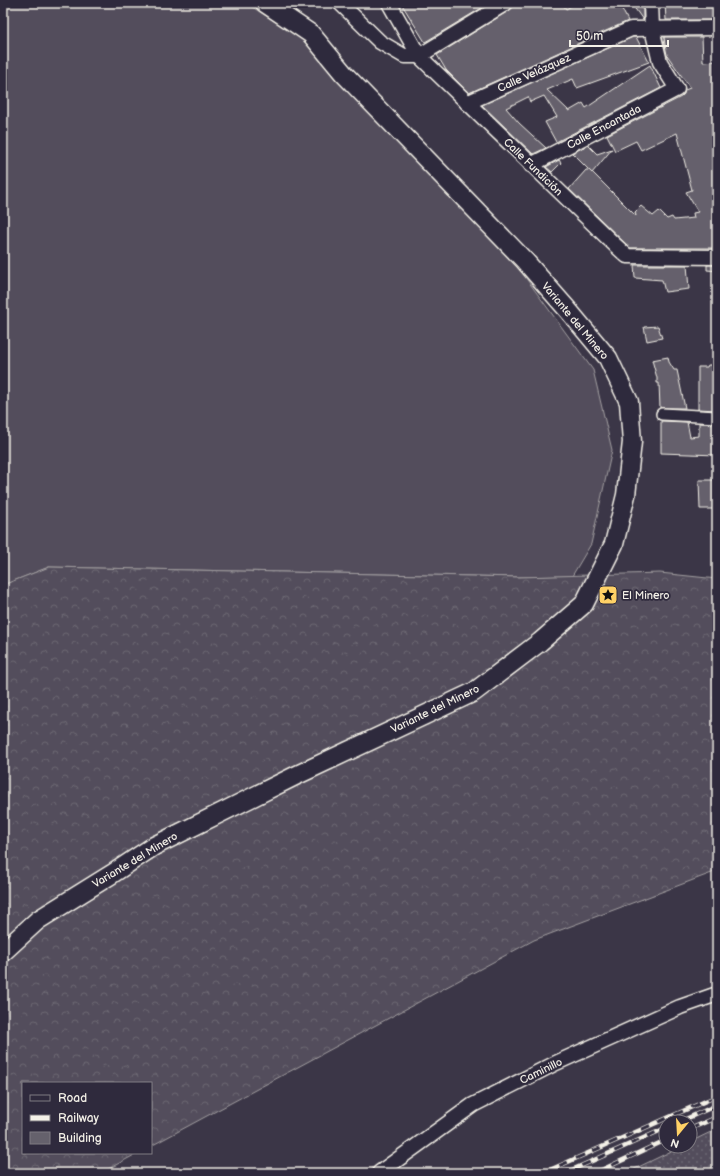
<svg xmlns="http://www.w3.org/2000/svg" width="720" height="1176" font-family="'Balsamiq Sans',sans-serif">
	<style>
		.grass { fill: #534e5c; stroke: #a4a0a2 }
		.forest { fill: url(#forest-crowns); stroke: #a4a0a2 }
		.park { fill: url(#park-dots); stroke: #a4a0a2 }
		.building { fill: #65616c; stroke: #f4f1e8 }
		.lines { fill: none; stroke-linecap: round; stroke-linejoin: round }
		.pedestrian-casing { stroke: #f4f1e8; stroke-width: 14 }
		.minor-casing { stroke: #f4f1e8; stroke-width: 17 }
		.tertiary-casing { stroke: #f4f1e8; stroke-width: 21 }
		.pedestrian { stroke: #2f2a3d; stroke-width: 11 }
		.minor { stroke: #2f2a3d; stroke-width: 14 }
		.tertiary { stroke: #2f2a3d; stroke-width: 18 }
		.rail-casing { stroke: #f4f1e8; stroke-width: 4.5 }
		.rail { stroke: #2f2a3d; stroke-width: 3; stroke-dasharray: 9; stroke-linecap: butt }
		.labels { text-anchor: middle; dominant-baseline: central; stroke-width: 3.5; stroke-linejoin: round; paint-order: stroke }
		.street-label { font-size: 11px; fill: #f4f1e8; stroke: #2f2a3d }
		.poi-label { font-size: 11px; fill: #f4f1e8; stroke: #2f2a3d; text-anchor: start }
	</style>
	<defs>
		<pattern id="forest-crowns" width="20" height="18" patternUnits="userSpaceOnUse"><rect width="20" height="18" fill="#534e5c"/><path d="M2 6a3 3 0 1 1 6 0M12 15a3 3 0 1 1 6 0" fill="none" stroke="#6c6873"/></pattern>
		<pattern id="park-dots" width="8" height="8" patternUnits="userSpaceOnUse"><rect width="8" height="8" fill="#534e5c"/><path d="M2 2h.1M6 6h.1" fill="none" stroke="#6c6873" stroke-width="1.8" stroke-linecap="round"/></pattern>
	</defs>
	<rect width="100%" height="100%" fill="#3b3647"/>
	<filter id="ink" filterUnits="userSpaceOnUse"><feTurbulence type="fractalNoise" baseFrequency=".025" numOctaves="2"/><feDisplacementMap in="SourceGraphic" scale="8" xChannelSelector="R" yChannelSelector="G"/><feConvolveMatrix kernelMatrix="1 2 1 2 8 2 1 2 1" color-interpolation-filters="sRGB"/></filter>
	<g filter="url(#ink)">
		<!-- grass -->
		<polygon class="grass" points="3,3 246,3 305,41 517,266 593,370 612,450 591,544 572,576 519,577 49,567 3,585"/>
		<!-- forest -->
		<polygon class="forest" points="49,567 519,577 660,573 717,579 717,871 534,940 151,1146 151,1083 23,1083 23,1153 138,1153 101,1173 3,1173 3,585"/>
		<!-- park -->
		<polygon class="park" points="717,1129 717,1173 626,1173 682,1146 690,1146 690,1142"/>
		<!-- building -->
		<g class="building">
			<polygon points="401,3 490,3 425,42"/>
			<polygon points="514,3 562,3 566,9 577,3 619,3 628,21 469,93 446,70 437,55 510,10 513,7"/>
			<polygon points="631,3 643,3 643,20"/>
			<polygon points="665,3 676,3 676,7 696,3 717,3 717,20 666,20"/>
			<polygon points="633,37 636,37 649,62 577,88 573,79 547,90 569,111 583,103 586,108 650,65 661,88 556,142 545,122 557,117 544,96 530,102 528,97 506,108 519,123 546,148 533,154 482,105"/>
			<polygon points="664,37 702,37 703,62 717,61 717,248 630,248 569,189 586,170 590,170 636,216 635,212 641,206 653,216 659,211 667,219 672,217 674,220 694,218 693,213 698,212 686,192 692,190 677,133 641,150 636,141 615,151 607,135 681,97 684,94 685,90 690,88 667,55 665,45"/>
			<polygon points="588,145 597,154 612,149 592,173 572,153"/>
			<polygon points="559,160 561,163 552,172 546,167"/>
			<polygon points="634,265 687,265 689,289 665,292 662,280 635,278"/>
			<polygon points="707,265 717,265 717,271 707,270"/>
			<polygon points="658,326 662,338 647,341 644,327"/>
			<polygon points="668,357 669,362 674,370 677,370 685,408 660,408 659,383 657,383 657,378 652,360"/>
			<polygon points="708,365 717,365 717,410 698,409 698,367 707,367"/>
			<polygon points="661,421 687,422 690,437 699,436 699,423 717,424 717,455 661,453"/>
			<polygon points="699,480 717,480 717,509 700,509"/>
		</g>
		<g class="lines">
			<!-- pedestrian casing -->
			<g class="pedestrian-casing">
				<polyline id="pedestrian" points="662,414 717,417"/>
			</g>
			<!-- minor casing -->
			<g class="minor-casing">
				<g id="minor">
					<polyline points="340,3 380,42 404,56 419,56 506,3"/>
					<polyline points="389,3 419,56 615,245 627,256 717,257"/>
					<polyline points="467,103 631,29 717,28"/>
					<polyline points="531,165 677,89 660,62 652,29 651,3"/>
					<polyline points="379,1173 473,1105 556,1063 680,1007 717,994"/>
				</g>
			</g>
			<!-- tertiary casing -->
			<g class="tertiary-casing">
				<polyline id="tertiary" points="3,952 38,920 112,874 154,846 295,776 474,692 540,642 584,604 614,544 626,495 632,442 629,402 608,358 568,310 525,261 344,74 311,34 265,3"/>
			</g>
			<!-- pedestrian -->
			<use href="#pedestrian" class="pedestrian"/>
			<!-- minor -->
			<use href="#minor" class="minor"/>
			<!-- tertiary -->
			<use href="#tertiary" class="tertiary"/>
			<!-- rail casing -->
			<g class="rail-casing">
				<g id="rail">
					<polyline points="679,1122 717,1105"/>
					<polyline points="690,1129 717,1117"/>
					<polyline points="543,1173 717,1096"/>
					<polyline points="565,1173 666,1128"/>
					<polyline points="595,1173 666,1140"/>
				</g>
			</g>
			<!-- rail -->
			<use href="#rail" class="rail"/>
		</g>
	</g>
	<!-- icons -->
	<defs>
		<g id="sight-square" transform="scale(1)"><rect x="-9" y="-9" width="18" height="18" rx="4" fill="#ffd166" stroke="#2f2a3d"/><path d="M0-6L1.8-2.2L6-1.7L2.9 1.2L3.7 5.4L0 3.3L-3.7 5.4L-2.9 1.2L-6-1.7L-1.8-2.2Z" fill="#111"/></g>
	</defs>
	<g fill-rule="evenodd">
		<use href="#sight-square" x="608" y="595"/>
	</g>
	<g class="labels">
		<!-- street labels -->
		<g class="street-label">
			<text transform="translate(534 73) rotate(-24)">Calle Velázquez</text>
			<text transform="translate(604 127) rotate(-28)">Calle Encantada</text>
			<text transform="translate(533 167) rotate(44)">Calle Fundición</text>
			<text transform="translate(575 321) rotate(50)">Variante del Minero</text>
			<text transform="translate(435 709) rotate(-26)">Variante del Minero</text>
			<text transform="translate(135 860) rotate(-31)">Variante del Minero</text>
			<text transform="translate(541 1071) rotate(-26)">Caminillo</text>
		</g>
		<!-- poi labels -->
		<g class="poi-label">
			<text x="622" y="595">El Minero</text>
		</g>
	</g>
	<!-- margin -->
	<rect width="720" height="1176" fill="none" stroke="#2f2a3d" stroke-width="16"/>
	<rect x="8" y="8" width="704" height="1160" fill="none" stroke="#f4f1e8" stroke-width="1.5" filter="url(#ink)"/>
	<!-- legend -->
	<rect x="22" y="1082" width="130" height="72" fill="#2f2a3d" stroke="#7e7a81"/>
	<rect x="30" y="1095" width="20" height="6" fill="#2f2a3d" stroke="#7e7a81"/>
	<text x="58" y="1102" font-size="12" fill="#f4f1e8">Road</text>
	<rect x="30" y="1115" width="20" height="6" fill="#f4f1e8" stroke="#7e7a81"/>
	<text x="58" y="1122" font-size="12" fill="#f4f1e8">Railway</text>
	<rect x="30" y="1132" width="20" height="12" fill="#65616c" stroke="#7e7a81"/>
	<text x="58" y="1142" font-size="12" fill="#f4f1e8">Building</text>
	<!-- north arrow -->
	<g transform="translate(678 1134) rotate(198)"><circle r="19" fill="#2f2a3d" stroke="#7e7a81"/>
	<path d="M0-3L7 15L0 10L-7 15Z" fill="#ffd166"/>
	<text y="-6" font-size="11" font-weight="bold" text-anchor="middle" fill="#f4f1e8">N</text>
	</g>
	<!-- scale -->
	<path d="M570 40v6h98v-6" fill="none" stroke="#f4f1e8" stroke-width="2"/>
	<text x="576" y="40" font-size="12" fill="#f4f1e8" stroke="#2f2a3d" stroke-width="3" paint-order="stroke">50 m</text>
</svg>
